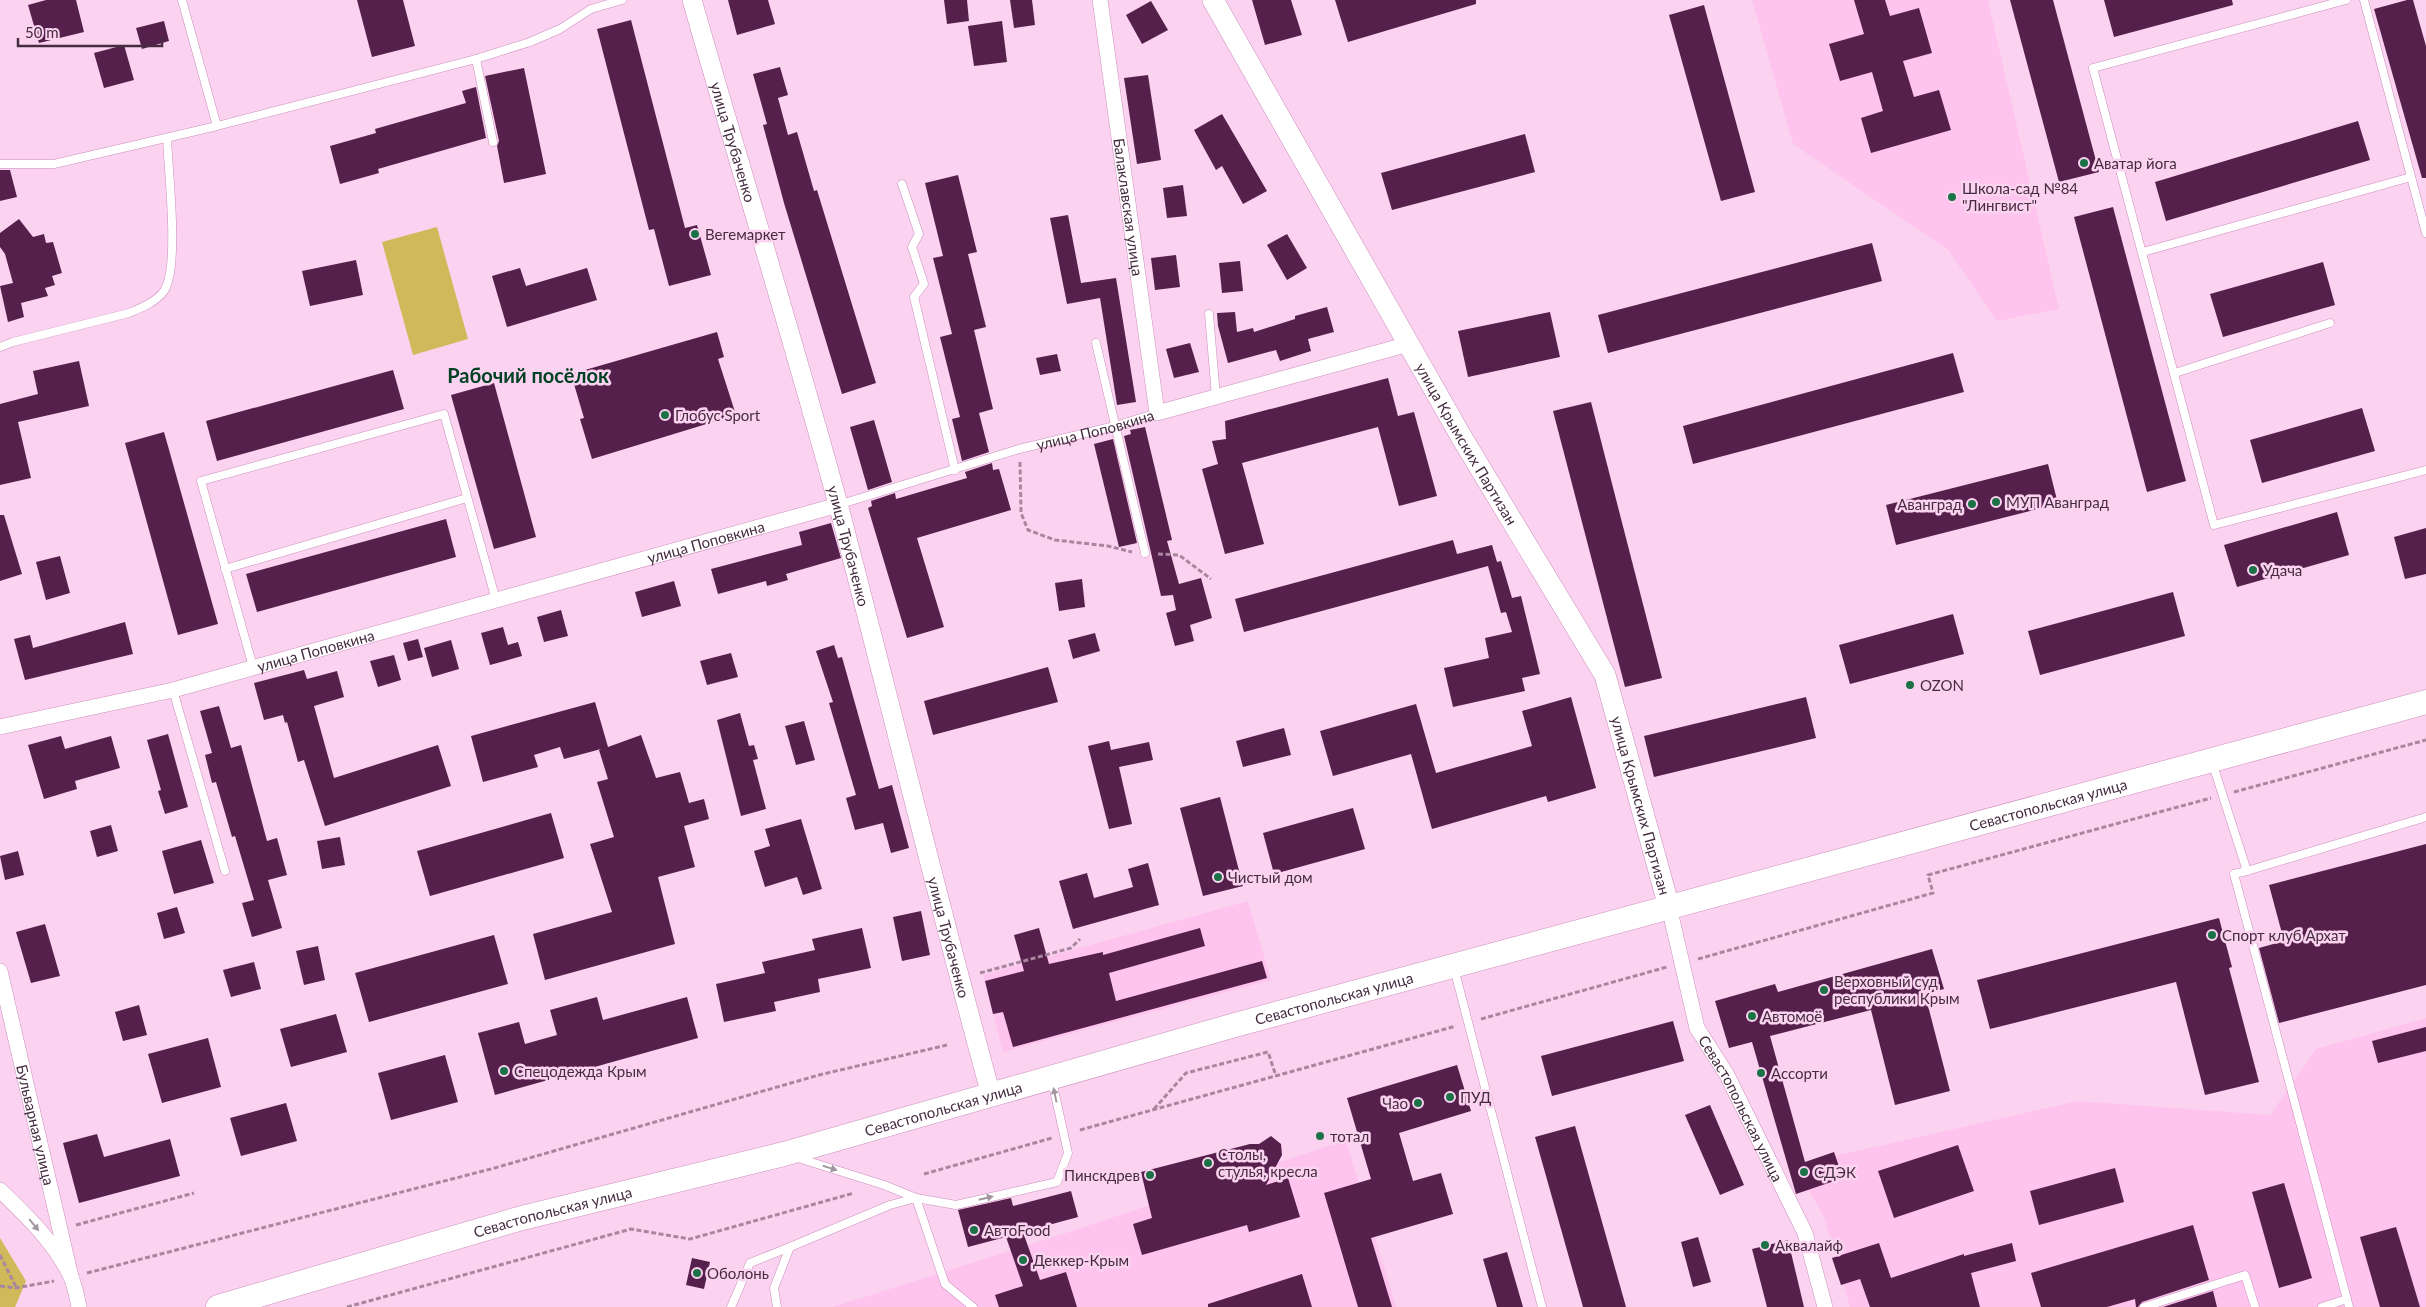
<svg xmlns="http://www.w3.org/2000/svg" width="2426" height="1307" font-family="Lato,sans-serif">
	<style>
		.built { fill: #fec4ee }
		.green { fill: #d0b95a }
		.building { fill: #55204b }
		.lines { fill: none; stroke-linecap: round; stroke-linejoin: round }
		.service-casing { stroke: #cc8ebd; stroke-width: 9 }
		.minor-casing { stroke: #cc8ebd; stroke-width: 16 }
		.tertiary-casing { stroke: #cc8ebd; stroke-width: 20 }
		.secondary-casing { stroke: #cc8ebd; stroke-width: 22 }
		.primary-casing { stroke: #cc8ebd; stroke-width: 25 }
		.path { stroke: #a8869f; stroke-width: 3; stroke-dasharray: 5 2.5; stroke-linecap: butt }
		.service { stroke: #fff; stroke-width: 8 }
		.minor { stroke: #fff; stroke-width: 15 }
		.tertiary { stroke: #fff; stroke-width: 19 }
		.secondary { stroke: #fff; stroke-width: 21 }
		.primary { stroke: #fff; stroke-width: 24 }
		.oneway { fill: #a296a0 }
		.poi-dot { fill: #1a7246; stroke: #fbd3f0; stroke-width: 2 }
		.labels { text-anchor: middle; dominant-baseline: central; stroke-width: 5; stroke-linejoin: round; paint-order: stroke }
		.street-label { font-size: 15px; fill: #462c40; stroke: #fbd3f0 }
		.poi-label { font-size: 15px; fill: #462c40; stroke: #fbd3f0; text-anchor: start }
		.district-label { font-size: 20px; font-weight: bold; fill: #004123; stroke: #fbd3f0 }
	</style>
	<rect width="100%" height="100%" fill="#fbd3f0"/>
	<!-- built -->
	<g class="built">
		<polygon points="1752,0 1988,0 2059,309 1997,321 1948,250 1793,144"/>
		<polygon points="1248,901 1271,980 1003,1052 983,975"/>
		<polygon points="2426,1018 2426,1307 1850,1307 1824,1217 1794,1165 2078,1101 2270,1115 2316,1049"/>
		<polygon points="1346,1140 1396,1307 833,1307 1075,1230"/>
	</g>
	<!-- green -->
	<g class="green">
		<polygon points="437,227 468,339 413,355 382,242"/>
		<polygon points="0,1238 26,1281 15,1307 0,1307"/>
	</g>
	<!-- building -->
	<g class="building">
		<polygon points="46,0 76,0 84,32 39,43 28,5"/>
		<polygon points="357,0 403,0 415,46 372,57"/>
		<polygon points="728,0 768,0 775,24 737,35"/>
		<polygon points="944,0 967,0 969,21 947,24"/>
		<polygon points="1010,0 1032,0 1035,25 1014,28"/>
		<polygon points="1252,0 1291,0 1302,35 1265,45"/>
		<polygon points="1335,0 1476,0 1476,4 1348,42"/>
		<polygon points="1854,0 1885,0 1890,16 1919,8 1932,53 1903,61 1914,97 1939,90 1951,130 1871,153 1861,118 1883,111 1872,72 1840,81 1829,44 1864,34"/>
		<polygon points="2010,0 2053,0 2099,172 2059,182"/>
		<polygon points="2104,0 2232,0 2233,5 2114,37"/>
		<polygon points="2407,0 2413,0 2426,46 2426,178 2422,178 2374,9"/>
		<polygon points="1151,1 1168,30 1142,44 1126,15"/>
		<polygon points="1704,5 1755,192 1721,201 1669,15"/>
		<polygon points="631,20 685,228 697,225 711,275 669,286 654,229 649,230 597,29"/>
		<polygon points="164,21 169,41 142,49 136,28"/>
		<polygon points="1002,21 1007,62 974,66 968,26"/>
		<polygon points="124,45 134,80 104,88 94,53"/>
		<polygon points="780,67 788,95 778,98 788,135 797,132 814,191 817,190 876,383 842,394 784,203 763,125 767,124 753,74"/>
		<polygon points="524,68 546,174 504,183 497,146 499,141 485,76"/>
		<polygon points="1148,75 1161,160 1137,164 1124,78"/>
		<polygon points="476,87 486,138 378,169 379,173 340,184 330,146 376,133 375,129 466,103 462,91"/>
		<polygon points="1222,114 1267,191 1243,204 1222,166 1216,170 1194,130"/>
		<polygon points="2358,121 2370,160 2166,221 2155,182"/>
		<polygon points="1525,134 1535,172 1392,210 1381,173"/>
		<polygon points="0,170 10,170 17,197 0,201"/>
		<polygon points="958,175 977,252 968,254 986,327 974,330 993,409 979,413 989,452 962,461 952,419 960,417 940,337 952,334 933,258 943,256 925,183"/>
		<polygon points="1183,185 1187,216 1167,218 1163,188"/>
		<polygon points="2113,207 2186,481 2147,492 2074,217"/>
		<polygon points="1068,215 1081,283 1116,278 1136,402 1117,405 1100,298 1067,304 1050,218"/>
		<polygon points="19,219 33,237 44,234 46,243 53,242 62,273 52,276 55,285 45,288 48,296 21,303 24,317 8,322 0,286 13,283 5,254 0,247 0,233"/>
		<polygon points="1287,234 1307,268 1287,280 1267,245"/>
		<polygon points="1872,243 1882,281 1608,353 1598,315"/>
		<polygon points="1176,255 1180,287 1155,290 1151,258"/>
		<polygon points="356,260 363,295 310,306 302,271"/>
		<polygon points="1240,261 1243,291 1222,293 1219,263"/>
		<polygon points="2323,262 2335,305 2223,337 2210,294"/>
		<polygon points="520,268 526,286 587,268 597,300 507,327 492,276"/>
		<polygon points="1327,307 1334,332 1308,339 1311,351 1280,361 1276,350 1228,363 1218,326 1217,313 1235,312 1237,332 1253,328 1254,332 1295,319 1295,316"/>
		<polygon points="1550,312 1560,357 1468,377 1458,331"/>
		<polygon points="717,332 724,357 718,359 736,415 592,459 580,419 584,418 571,374"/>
		<polygon points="1190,343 1199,372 1174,378 1166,349"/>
		<polygon points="1953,353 1964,392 1693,464 1683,426"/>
		<polygon points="1057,354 1061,371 1040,375 1036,358"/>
		<polygon points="79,361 89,406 18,422 31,478 0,485 0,404 38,394 33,371"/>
		<polygon points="393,370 404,409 217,461 206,421"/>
		<polygon points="1388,378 1398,416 1414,412 1437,496 1399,506 1378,427 1242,463 1264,544 1225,554 1202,469 1218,464 1212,441 1226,439 1225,421"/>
		<polygon points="494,383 536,537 494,549 451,395"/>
		<polygon points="1591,402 1662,678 1625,687 1553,411"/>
		<polygon points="2362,408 2375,451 2262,483 2250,440"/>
		<polygon points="874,420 892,482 868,490 850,427"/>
		<polygon points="1145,427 1172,540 1167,541 1179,584 1201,578 1212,618 1190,625 1194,641 1175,646 1166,613 1176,610 1173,595 1161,596 1124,436 1131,434 1130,430"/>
		<polygon points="164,432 218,624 178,635 125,443"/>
		<polygon points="1113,439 1137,543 1119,547 1094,444"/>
		<polygon points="992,463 993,470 999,469 1011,510 917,538 944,627 907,638 868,508 872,506 871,501 895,493 896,499 967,478 965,472"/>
		<polygon points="2048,464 2058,504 1896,545 1886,505"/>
		<polygon points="2337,512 2349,555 2237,587 2224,545"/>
		<polygon points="0,515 4,515 22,574 0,581"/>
		<polygon points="446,519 456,557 257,612 246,574"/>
		<polygon points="831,523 841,558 786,574 788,580 767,586 766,581 718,594 711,569 802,545 799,532"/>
		<polygon points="2426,528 2426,574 2405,579 2394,537"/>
		<polygon points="1453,540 1457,554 1492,545 1497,562 1501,561 1512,598 1521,596 1540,674 1522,678 1525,691 1453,707 1444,668 1489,658 1485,638 1512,632 1506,612 1501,613 1488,566 1244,632 1235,599"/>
		<polygon points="60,556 70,593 46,600 36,562"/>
		<polygon points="1082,579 1085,607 1059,611 1055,583"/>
		<polygon points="674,581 681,606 642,617 635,592"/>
		<polygon points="2173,592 2185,636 2040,675 2028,631"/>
		<polygon points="561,610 568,636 544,642 537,617"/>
		<polygon points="1953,614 1964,654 1850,684 1839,645"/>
		<polygon points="125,622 133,654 25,680 14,639 30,635 33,648"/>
		<polygon points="503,627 508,645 518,642 522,656 490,665 481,633"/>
		<polygon points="1095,633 1100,651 1073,659 1068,640"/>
		<polygon points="418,639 423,657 408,661 403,643"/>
		<polygon points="451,640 459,669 432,677 424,648"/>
		<polygon points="834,645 838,658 842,657 879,789 892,785 909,848 891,853 883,823 855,830 846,798 856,795 829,703 833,702 816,651"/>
		<polygon points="731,653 738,677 707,685 700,661"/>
		<polygon points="394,655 401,680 378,687 370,661"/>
		<polygon points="1048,667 1058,702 933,735 924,701"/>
		<polygon points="304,670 307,679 337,671 344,697 314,706 334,778 438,745 451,786 325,826 304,760 298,762 287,722 285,723 283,715 264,720 254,683"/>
		<polygon points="1571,697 1596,788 1548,802 1546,796 1432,829 1411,754 1333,776 1320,731 1416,704 1436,773 1532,746 1522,711"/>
		<polygon points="1806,697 1816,738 1654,777 1644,736"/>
		<polygon points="595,702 608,747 641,735 656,778 680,772 689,803 704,799 709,819 684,826 695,867 658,877 675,944 545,980 533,934 612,912 590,844 614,837 597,782 608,779 599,750 601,749 564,759 560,747 534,755 538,767 483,782 471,736"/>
		<polygon points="219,706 231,748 241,745 267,841 277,838 287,875 268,880 282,928 252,937 242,903 254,900 235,836 232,837 216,782 212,783 205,755 212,753 200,711"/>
		<polygon points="740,713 749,746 754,745 758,759 753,760 766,809 741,816 717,720"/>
		<polygon points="804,721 815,760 796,765 785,726"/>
		<polygon points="1284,728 1291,755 1243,767 1236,741"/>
		<polygon points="168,734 188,807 165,814 158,791 161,790 147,740"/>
		<polygon points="61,736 65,749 111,736 120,768 75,781 77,789 44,799 28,745"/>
		<polygon points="1109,741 1111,750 1149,742 1153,760 1119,767 1132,824 1109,829 1088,746"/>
		<polygon points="1220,797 1243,886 1203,896 1180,808"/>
		<polygon points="1353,808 1365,849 1274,874 1263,833"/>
		<polygon points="551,813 564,858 430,896 417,851"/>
		<polygon points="801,819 822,889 803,895 797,877 765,887 754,851 770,846 765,829"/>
		<polygon points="111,825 118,851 97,857 90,831"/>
		<polygon points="340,837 345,865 322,869 317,841"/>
		<polygon points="201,840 214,883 174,894 162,851"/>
		<polygon points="2426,844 2426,985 2279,1023 2259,948 2284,941 2269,885"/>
		<polygon points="18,851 24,875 5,880 0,856"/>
		<polygon points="1148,863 1159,905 1073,929 1059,881 1087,873 1094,898 1133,887 1128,869"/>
		<polygon points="177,907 185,933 164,939 157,913"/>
		<polygon points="921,911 930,955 902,961 893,917"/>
		<polygon points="2219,918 2232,967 2229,968 2259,1082 2205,1095 2176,982 1990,1029 1977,980"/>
		<polygon points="45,924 60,976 31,983 16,932"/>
		<polygon points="862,928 871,968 818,979 820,992 774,1002 776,1011 724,1022 716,984 765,973 762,962 815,950 812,939"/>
		<polygon points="1039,928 1049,964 1103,952 1103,955 1200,928 1205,946 1109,973 1116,1001 1262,961 1267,978 1013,1047 1003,1012 993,1014 985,981 1024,971 1014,935"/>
		<polygon points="494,935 508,984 369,1022 355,973"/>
		<polygon points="318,946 325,980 304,985 296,951"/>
		<polygon points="1932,949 1944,989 1925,994 1950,1091 1895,1105 1871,1010 1770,1036 1805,1162 1834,1152 1843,1178 1796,1194 1752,1042 1729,1048 1715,1001 1775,984 1778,992"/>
		<polygon points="254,962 261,989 231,997 223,970"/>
		<polygon points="597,997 603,1020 687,997 698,1038 495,1095 478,1033 519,1022 525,1044 557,1035 550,1010"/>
		<polygon points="139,1005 147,1035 123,1041 115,1012"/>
		<polygon points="336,1014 347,1052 291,1067 280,1029"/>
		<polygon points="1673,1021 1684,1061 1552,1096 1541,1056"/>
		<polygon points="2426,1027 2426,1051 2378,1063 2372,1041"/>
		<polygon points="208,1038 221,1087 162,1103 148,1054"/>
		<polygon points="445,1055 458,1102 391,1120 378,1073"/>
		<polygon points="1457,1065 1471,1111 1399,1133 1413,1181 1441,1173 1453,1214 1371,1238 1392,1307 1358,1307 1324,1193 1371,1179 1347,1098"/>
		<polygon points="286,1103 297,1141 241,1156 230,1118"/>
		<polygon points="1710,1105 1744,1185 1720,1195 1685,1115"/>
		<polygon points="1575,1126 1626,1307 1583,1307 1535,1137"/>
		<polygon points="97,1134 104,1157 170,1139 180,1176 79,1203 63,1143"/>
		<polygon points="1271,1136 1281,1144 1282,1155 1266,1185 1288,1178 1300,1217 1249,1232 1247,1225 1142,1255 1133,1224 1152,1218 1141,1172 1250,1144 1259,1144"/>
		<polygon points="1958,1145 1974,1191 1894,1218 1878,1171"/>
		<polygon points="2115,1168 2124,1202 2039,1225 2030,1191"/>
		<polygon points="2284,1183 2312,1278 2279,1288 2252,1192"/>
		<polygon points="1071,1191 1078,1217 1023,1232 1040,1280 1066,1272 1077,1307 999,1307 995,1295 1023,1286 1006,1237 968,1247 958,1210 1011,1198 1013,1206"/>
		<polygon points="2193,1225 2209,1280 2142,1302 2138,1307 2136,1307 2135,1299 2107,1307 2041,1307 2031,1273"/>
		<polygon points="2396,1227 2420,1307 2380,1307 2360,1237"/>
		<polygon points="1698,1237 1711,1282 1693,1287 1681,1242"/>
		<polygon points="1788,1240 1804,1307 1767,1307 1752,1249"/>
		<polygon points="1879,1243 1891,1278 1964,1254 1964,1256 2012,1243 2016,1261 1971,1273 1980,1307 1870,1307 1860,1279 1841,1285 1832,1258"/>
		<polygon points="1507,1252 1523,1307 1497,1307 1483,1259"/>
		<polygon points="692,1258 710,1262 704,1289 686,1285"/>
		<polygon points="1302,1274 1312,1307 1208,1307 1208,1304"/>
		<polygon points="2213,1291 2217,1307 2163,1307"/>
	</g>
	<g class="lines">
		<!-- service casing -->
		<g class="service-casing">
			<g id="service">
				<polyline points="182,0 217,126"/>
				<polyline points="2346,0 2093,68 2214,525 2426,470"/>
				<polyline points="2364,0 2426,233"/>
				<polyline points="476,59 493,142"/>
				<polyline points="0,164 54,164 217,126 476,59 530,42 560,29 591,9 622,0"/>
				<polyline points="902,184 919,234 912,247 924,284 914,297 955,470"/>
				<polyline points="2143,252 2411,177"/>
				<polyline points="1209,314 1216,397"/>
				<polyline points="1096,343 1145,553"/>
				<path d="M0 347 13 342 129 313C141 308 156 302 164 291 180 267 168 169 167 138"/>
				<polyline points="2175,373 2330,323"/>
				<path id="s1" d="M838 505 1019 449 1115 426 1157 413"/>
				<polyline points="225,569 467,498"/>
				<polyline points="253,667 201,481 444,414 496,600"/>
				<polyline points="173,690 225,871"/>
				<polyline points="2212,762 2247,871 2426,817"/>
				<polyline points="2247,871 2234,874 2349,1307"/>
				<polyline points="1454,968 1542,1307"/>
				<polyline points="795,1157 884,1185 916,1198 956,1205 1057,1182 1068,1153 1052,1081"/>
				<polyline points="731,1307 750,1263 790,1247"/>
				<polyline points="777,1307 774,1288 790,1247 890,1205 916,1198 945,1284 973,1307"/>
				<polyline points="2144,1307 2245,1275 2255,1307"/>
				<polyline points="2322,1307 2347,1299"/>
			</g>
		</g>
		<!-- minor casing -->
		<g class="minor-casing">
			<g id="minor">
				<path id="s2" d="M1100 0 1157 413 1409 344"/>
				<path id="s3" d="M0 727 173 690 838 505"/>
				<path id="s4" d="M1669 907 1697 1028 1727 1075 1805 1233 1825 1307"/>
				<path id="s5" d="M0 971 71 1277"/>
				<path d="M0 1190C26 1215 56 1244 71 1277 75 1286 77 1297 79 1307"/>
			</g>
		</g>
		<!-- tertiary casing -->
		<g class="tertiary-casing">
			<g id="tertiary">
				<path id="s6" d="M692 0C740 168 792 335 838 504 890 701 937 899 991 1095"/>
			</g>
		</g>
		<!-- secondary casing -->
		<g class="secondary-casing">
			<g id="secondary">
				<path id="s7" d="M1213 0 1462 438 1605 675 1669 907"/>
			</g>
		</g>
		<!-- primary casing -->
		<g class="primary-casing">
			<g id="primary">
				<path id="s8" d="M218 1307 522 1218 784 1154 1235 1025 2426 702"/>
			</g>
		</g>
		<!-- path -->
		<g class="path">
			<polyline points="1020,462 1021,513 1028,530 1055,540 1108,546 1132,552"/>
			<polyline points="1158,554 1179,555 1211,579"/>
			<polyline points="2234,792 2426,740"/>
			<polyline points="1698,959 1933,893 1928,875 2211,798"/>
			<polyline points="980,973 1071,948 1080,939"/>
			<polyline points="1481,1019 1667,967"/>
			<polyline points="1154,1109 1186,1073 1268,1052 1276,1076"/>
			<polyline points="1080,1130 1456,1026"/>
			<polyline points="924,1174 1052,1138"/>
			<polyline points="76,1225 194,1193"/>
			<polyline points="0,1255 16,1287"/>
			<polyline points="87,1273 491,1169 819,1075 947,1045"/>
			<polyline points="0,1286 16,1288 54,1281"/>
			<polyline points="347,1307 631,1229 690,1239 854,1193"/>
		</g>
		<!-- service -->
		<use href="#service" class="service"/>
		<!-- minor -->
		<use href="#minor" class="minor"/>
		<!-- tertiary -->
		<use href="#tertiary" class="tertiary"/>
		<!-- secondary -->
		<use href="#secondary" class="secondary"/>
		<!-- primary -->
		<use href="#primary" class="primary"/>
	</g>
	<!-- one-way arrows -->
	<defs><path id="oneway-solid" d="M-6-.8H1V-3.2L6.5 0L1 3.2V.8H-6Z" transform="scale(1.25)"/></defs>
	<g class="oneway">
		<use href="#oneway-solid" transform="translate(1055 1095) rotate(-102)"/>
		<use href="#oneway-solid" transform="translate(830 1168) rotate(17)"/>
		<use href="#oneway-solid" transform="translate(986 1198) rotate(-13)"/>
		<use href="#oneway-solid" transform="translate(34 1225) rotate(51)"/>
	</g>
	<!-- markers -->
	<g class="poi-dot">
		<circle cx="2084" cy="163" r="5"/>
		<circle cx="1952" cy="197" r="5"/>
		<circle cx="695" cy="234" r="5"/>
		<circle cx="665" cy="415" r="5"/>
		<circle cx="1996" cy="502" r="5"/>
		<circle cx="1972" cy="504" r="5"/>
		<circle cx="2253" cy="570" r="5"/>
		<circle cx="1910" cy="685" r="5"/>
		<circle cx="1218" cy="877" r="5"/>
		<circle cx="2212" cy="935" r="5"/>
		<circle cx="1824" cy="990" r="5"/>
		<circle cx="1752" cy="1016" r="5"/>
		<circle cx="504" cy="1071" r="5"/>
		<circle cx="1761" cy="1073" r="5"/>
		<circle cx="1450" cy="1097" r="5"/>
		<circle cx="1418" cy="1103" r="5"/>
		<circle cx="1320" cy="1136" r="5"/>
		<circle cx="1208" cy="1163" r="5"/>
		<circle cx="1804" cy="1172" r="5"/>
		<circle cx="1150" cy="1175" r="5"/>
		<circle cx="974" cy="1230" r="5"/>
		<circle cx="1765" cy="1245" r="5"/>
		<circle cx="1023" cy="1260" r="5"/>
		<circle cx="697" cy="1273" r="5"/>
	</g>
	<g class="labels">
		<!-- street labels -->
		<g class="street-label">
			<text stroke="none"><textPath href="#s6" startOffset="148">улица Трубаченко</textPath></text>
			<text stroke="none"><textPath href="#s2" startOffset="209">Балаклавская улица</textPath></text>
			<text stroke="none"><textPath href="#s1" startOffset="268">улица Поповкина</textPath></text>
			<text stroke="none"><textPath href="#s7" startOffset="511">улица Крымских Партизан</textPath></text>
			<text stroke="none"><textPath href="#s3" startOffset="730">улица Поповкина</textPath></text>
			<text stroke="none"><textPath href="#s6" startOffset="568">улица Трубаченко</textPath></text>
			<text stroke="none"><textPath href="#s3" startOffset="325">улица Поповкина</textPath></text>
			<text stroke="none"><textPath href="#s7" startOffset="916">улица Крымских Партизан</textPath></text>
			<text stroke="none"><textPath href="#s8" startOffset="1898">Севастопольская улица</textPath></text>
			<text stroke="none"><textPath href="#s6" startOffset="972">улица Трубаченко</textPath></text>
			<text stroke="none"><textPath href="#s8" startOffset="1158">Севастопольская улица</textPath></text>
			<text stroke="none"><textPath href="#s8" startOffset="752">Севастопольская улица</textPath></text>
			<text stroke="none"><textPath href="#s4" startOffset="216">Севастопольская улица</textPath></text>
			<text stroke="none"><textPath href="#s5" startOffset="158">Бульварная улица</textPath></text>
			<text stroke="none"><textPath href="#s8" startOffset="348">Севастопольская улица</textPath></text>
		</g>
		<!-- poi labels -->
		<g class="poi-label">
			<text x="2094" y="163">Аватар йога</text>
			<text x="1962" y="188">Школа-сад №84<tspan x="1962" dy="17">"Лингвист"</tspan></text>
			<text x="705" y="234">Вегемаркет</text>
			<text x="675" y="415">Глобус Sport</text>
			<text x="2006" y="502">МУП Аванград</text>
			<text x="1962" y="504" text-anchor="end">Аванград</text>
			<text x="2263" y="570">Удача</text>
			<text x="1920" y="685">OZON</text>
			<text x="1228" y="877">Чистый дом</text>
			<text x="2222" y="935">Спорт клуб Архат</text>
			<text x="1834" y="981">Верховный суд<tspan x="1834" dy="17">республики Крым</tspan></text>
			<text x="1762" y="1016">Автомоё</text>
			<text x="514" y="1071">Спецодежда Крым</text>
			<text x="1771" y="1073">Ассорти</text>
			<text x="1460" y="1097">ПУД</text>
			<text x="1408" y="1103" text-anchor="end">Чао</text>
			<text x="1330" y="1136">тотал</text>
			<text x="1218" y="1154">Столы,<tspan x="1218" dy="17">стулья, кресла</tspan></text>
			<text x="1814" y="1172">СДЭК</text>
			<text x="1140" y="1175" text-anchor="end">Пинскдрев</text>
			<text x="984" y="1230">АвтоFood</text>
			<text x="1775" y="1245">Аквалайф</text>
			<text x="1033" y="1260">Деккер-Крым</text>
			<text x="707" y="1273">Оболонь</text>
		</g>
		<!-- district labels -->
		<g class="district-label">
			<text x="528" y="375">Рабочий посёлок</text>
		</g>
	</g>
	<!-- scale -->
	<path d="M18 38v8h144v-8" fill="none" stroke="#462c40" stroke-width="2.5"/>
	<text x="25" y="38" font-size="15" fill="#462c40" stroke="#fbd3f0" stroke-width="4" paint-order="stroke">50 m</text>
</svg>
